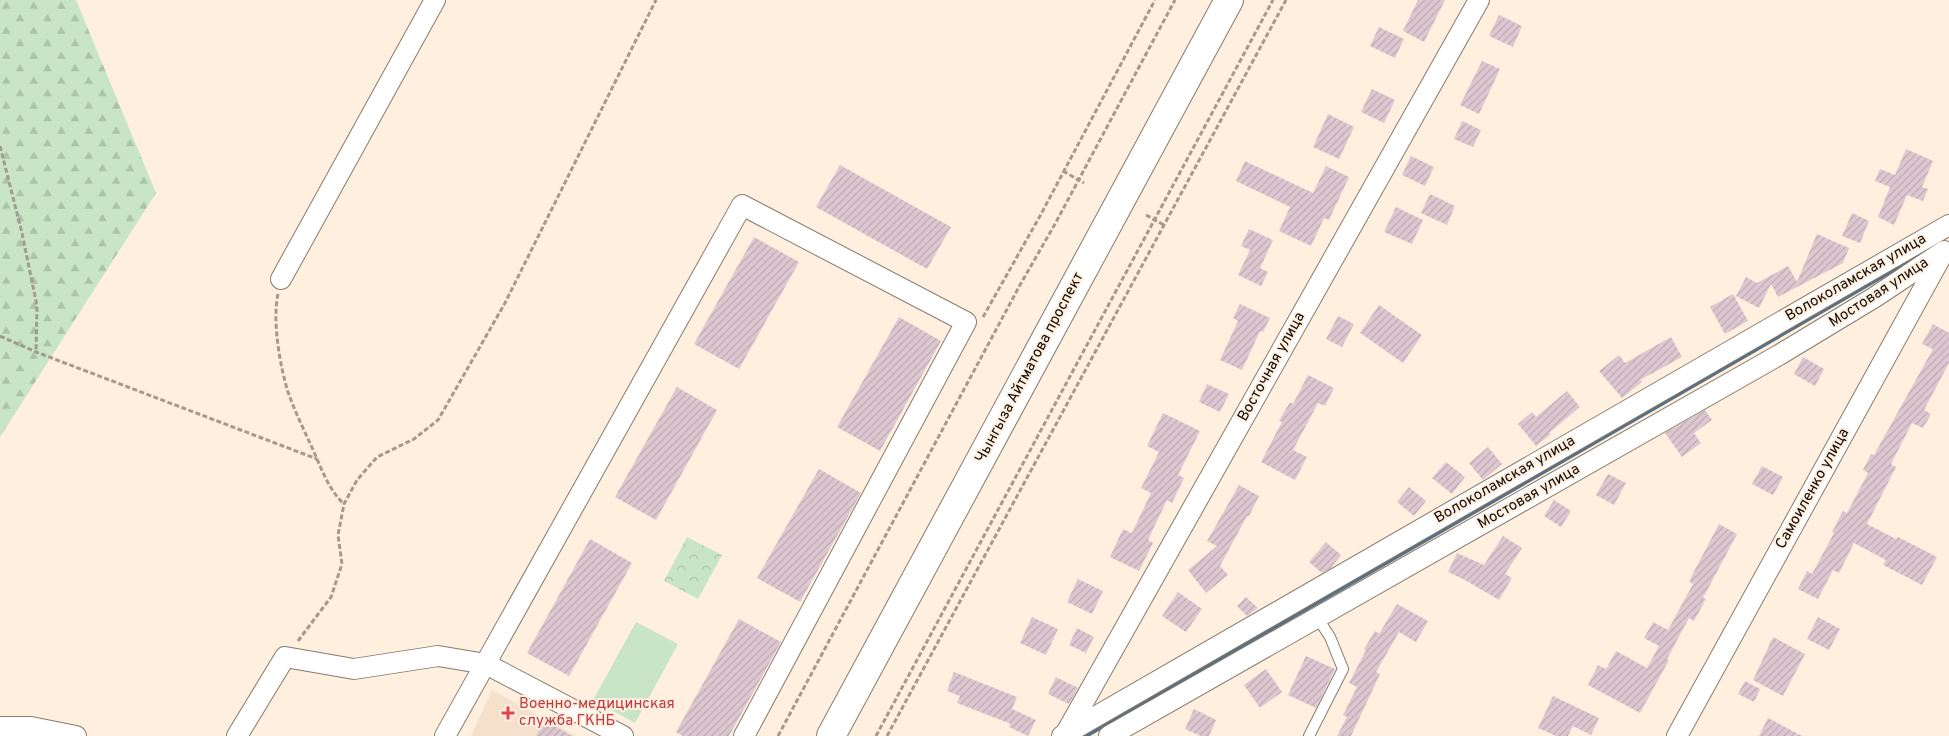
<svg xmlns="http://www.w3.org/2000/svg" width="1949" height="736" font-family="Overpass,sans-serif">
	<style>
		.built { fill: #f5e1cb }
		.forest { fill: url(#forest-firs) }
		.park { fill: url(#park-crowns) }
		.pitch { fill: #c8e6c6 }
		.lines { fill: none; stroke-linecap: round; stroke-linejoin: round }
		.stream { stroke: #596f82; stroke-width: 5 }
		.building { fill: url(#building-hatch) }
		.service-casing { stroke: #887b6c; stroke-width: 12 }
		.minor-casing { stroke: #887b6c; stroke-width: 22 }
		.secondary-casing { stroke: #887b6c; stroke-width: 30 }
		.path { stroke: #a4998d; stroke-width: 3; stroke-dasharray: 5 2.5; stroke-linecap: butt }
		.service { stroke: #fff; stroke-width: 10 }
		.minor { stroke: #fff; stroke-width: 20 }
		.secondary { stroke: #fff; stroke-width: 28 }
		.health-dot { fill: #e0444e; stroke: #feefdf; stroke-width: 2 }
		.labels { text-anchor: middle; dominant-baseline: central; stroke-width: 4; stroke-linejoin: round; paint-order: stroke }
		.street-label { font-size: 15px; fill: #110c07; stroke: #feefdf }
		.health-label { font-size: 15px; fill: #be3a42; stroke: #feefdf; text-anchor: start }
	</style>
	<defs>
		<pattern id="forest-firs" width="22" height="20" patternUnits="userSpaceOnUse" patternTransform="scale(1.25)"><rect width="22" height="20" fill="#c8e6c6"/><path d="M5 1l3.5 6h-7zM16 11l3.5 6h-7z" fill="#abc4a9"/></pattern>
		<pattern id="park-crowns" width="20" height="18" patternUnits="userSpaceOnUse" patternTransform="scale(1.25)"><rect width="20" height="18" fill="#c8e6c6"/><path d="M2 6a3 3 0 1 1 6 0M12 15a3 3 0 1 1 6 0" fill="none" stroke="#abc4a9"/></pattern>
		<pattern id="building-hatch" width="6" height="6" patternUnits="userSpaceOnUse" patternTransform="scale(1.25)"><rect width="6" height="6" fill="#ddc8d1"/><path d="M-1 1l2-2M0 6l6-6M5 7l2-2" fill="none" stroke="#bdabb2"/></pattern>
	</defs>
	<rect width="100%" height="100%" fill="#feefdf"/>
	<!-- built -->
	<polygon class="built" points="492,690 576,736 471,736"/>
	<!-- forest -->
	<polygon class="forest" points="0,0 76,0 156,193 0,437"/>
	<!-- park -->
	<polygon class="park" points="687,537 722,555 698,599 664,581"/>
	<!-- pitch -->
	<polygon class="pitch" points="636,622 678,644 635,723 593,700"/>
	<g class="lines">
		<!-- stream -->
		<polyline class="stream" points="1085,736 1936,245"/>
	</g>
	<!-- building -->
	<g class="building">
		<polygon points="1418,0 1445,0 1424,42 1403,31"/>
		<polygon points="1499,15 1522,26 1513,47 1489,36"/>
		<polygon points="1379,27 1404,39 1395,58 1370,46"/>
		<polygon points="1482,61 1500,69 1479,114 1460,105"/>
		<polygon points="1372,89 1395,100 1384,123 1361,112"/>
		<polygon points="1328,114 1354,127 1339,159 1313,147"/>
		<polygon points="1462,121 1481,130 1473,147 1454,139"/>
		<polygon points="1906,149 1933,161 1922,187 1928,189 1923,201 1907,195 1894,225 1878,217 1890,187 1875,181 1880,169 1895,175"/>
		<polygon points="1411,156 1434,167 1425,186 1402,175"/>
		<polygon points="1245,161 1313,193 1326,166 1349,177 1329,220 1324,218 1311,246 1279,231 1290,207 1236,181"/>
		<polygon points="840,165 951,227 927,269 816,207"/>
		<polygon points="1430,194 1455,206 1447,225 1421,213"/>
		<polygon points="1396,207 1423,220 1412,244 1384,232"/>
		<polygon points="1852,213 1869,221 1860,243 1842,236"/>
		<polygon points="1249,229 1273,240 1260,268 1268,272 1261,286 1238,275 1250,250 1241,246"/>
		<polygon points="1817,234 1849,248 1843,263 1778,297 1771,284 1759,308 1736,296 1746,277 1757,283 1788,266 1797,282"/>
		<polygon points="754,237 799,262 739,369 694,344"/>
		<polygon points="1733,294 1748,321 1725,334 1710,307"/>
		<polygon points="1240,304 1270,318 1263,332 1260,331 1242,370 1220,360 1238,321 1233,318"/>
		<polygon points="1379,305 1422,335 1403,363 1360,333"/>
		<polygon points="1338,316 1354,324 1342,347 1326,339"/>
		<polygon points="899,317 941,341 880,451 837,427"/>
		<polygon points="1933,324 1949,333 1949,363 1924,410 1931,414 1923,428 1912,423 1891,464 1896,467 1867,524 1896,539 1898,537 1937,557 1922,585 1883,565 1886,560 1854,543 1839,573 1833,570 1818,599 1798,589 1807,571 1812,574 1834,533 1832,532 1843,511 1847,513 1868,473 1863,470 1871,454 1874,455 1933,349 1922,344"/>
		<polygon points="1671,337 1682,357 1640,380 1642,382 1622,398 1599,371 1619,355 1625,363"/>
		<polygon points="1803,357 1824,369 1815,386 1794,374"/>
		<polygon points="1308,375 1334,388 1325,406 1318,403 1293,450 1307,457 1295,480 1261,462 1282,422 1279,421 1290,402 1293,404"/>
		<polygon points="1207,384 1229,394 1220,412 1199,402"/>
		<polygon points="677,387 717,410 656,520 615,497"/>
		<polygon points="1567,391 1580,407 1549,433 1551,434 1536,446 1518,424 1532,412 1536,417"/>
		<polygon points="1705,410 1712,420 1694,433 1701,443 1682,457 1665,433"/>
		<polygon points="1163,413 1200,431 1178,475 1184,478 1172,503 1167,500 1148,540 1153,543 1139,571 1110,557 1123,529 1132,533 1151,493 1141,488 1159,452 1147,446"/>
		<polygon points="1488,447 1502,464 1483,480 1469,463"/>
		<polygon points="1446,462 1465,477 1452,494 1432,478"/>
		<polygon points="1762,466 1783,477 1773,495 1752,484"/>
		<polygon points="819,469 861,493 800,602 757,578"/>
		<polygon points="1608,474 1626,483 1614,505 1596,495"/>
		<polygon points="1239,485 1259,496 1249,516 1247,516 1220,566 1228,575 1206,593 1188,570 1217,546 1207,541"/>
		<polygon points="1409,487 1426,501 1414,516 1397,502"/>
		<polygon points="1554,500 1571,511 1561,527 1544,516"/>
		<polygon points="1719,524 1737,534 1703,598 1706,599 1694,621 1689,618 1667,659 1669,660 1640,713 1588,685 1598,665 1606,669 1616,651 1647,668 1659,646 1644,638 1653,622 1668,630 1693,584 1689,581"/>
		<polygon points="1503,536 1522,548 1505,574 1512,578 1499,600 1465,580 1448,572 1457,553 1484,565"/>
		<polygon points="590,539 632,563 569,676 527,653"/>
		<polygon points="1326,542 1341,555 1331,568 1322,573 1309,562"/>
		<polygon points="1078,579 1103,591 1092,614 1067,602"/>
		<polygon points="1178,592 1202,609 1186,632 1162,616"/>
		<polygon points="1246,597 1258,608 1247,616 1237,606"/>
		<polygon points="1397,604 1428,621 1416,642 1399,632 1376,672 1380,674 1351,736 1337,736 1347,717 1343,715 1357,687 1349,683 1366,650 1364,649 1375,631 1379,634"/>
		<polygon points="1032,617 1058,629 1046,655 1020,643"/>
		<polygon points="1818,617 1840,629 1829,650 1807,639"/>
		<polygon points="739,619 781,642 729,736 683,736 676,732"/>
		<polygon points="1077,628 1094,637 1086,653 1069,645"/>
		<polygon points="1773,637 1805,654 1783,696 1753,680"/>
		<polygon points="1306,656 1335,669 1316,708 1288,695"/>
		<polygon points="1266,669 1282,692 1260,708 1244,685"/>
		<polygon points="954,672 1017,697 1012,709 1036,720 1028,736 1009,727 1011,724 957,703 960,696 947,691"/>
		<polygon points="1056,677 1078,688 1069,704 1048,694"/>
		<polygon points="1745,681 1760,689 1754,702 1738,694"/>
		<polygon points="1553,696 1599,718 1591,735 1573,726 1568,736 1556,736 1538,728"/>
		<polygon points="1194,709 1216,720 1209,736 1201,736 1185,729"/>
		<polygon points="1768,718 1802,736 1759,736"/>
		<polygon points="544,720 572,736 536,736"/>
	</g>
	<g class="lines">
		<!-- service casing -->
		<g class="service-casing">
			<polyline id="service" points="1309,736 1343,669 1330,637 1317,617"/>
		</g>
		<!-- minor casing -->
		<g class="minor-casing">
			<g id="minor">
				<polyline points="281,279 435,0"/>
				<polyline points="0,727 31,727 76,736"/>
				<polyline points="1066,733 1479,0"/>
				<polyline points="237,736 285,657 354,669 438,656 486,664 623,736"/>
				<polyline points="445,736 742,205 966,322 744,736"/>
				<polyline points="1062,736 1949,225"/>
				<polyline points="1109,736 1779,355 1875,297 1944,251"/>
				<polyline points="1677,736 1942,255"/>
			</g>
		</g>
		<!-- secondary casing -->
		<g class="secondary-casing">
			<polyline id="secondary" points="831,736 1229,0"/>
		</g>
		<!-- path -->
		<g class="path">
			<polyline points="0,146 22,233 37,306 36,352"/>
			<polyline points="1063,171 1084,183"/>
			<polyline points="1146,215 1164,225"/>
			<path d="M278 294C272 321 280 366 288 392 295 412 305 432 314 452 322 470 329 490 344 504"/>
			<polyline points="983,317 1040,216 1155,0"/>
			<polyline points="0,336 36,352 317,459"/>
			<polyline points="298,641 331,597 342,564 338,535 344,504 357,480 377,457 414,439 438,420 505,303 656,0"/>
			<polyline points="778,736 1020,285 1055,224 1175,0"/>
			<polyline points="876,736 1273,0"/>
			<polyline points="887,736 1286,0"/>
		</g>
		<!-- service -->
		<use href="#service" class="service"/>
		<!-- minor -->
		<use href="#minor" class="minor"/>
		<!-- secondary -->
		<use href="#secondary" class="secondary"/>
	</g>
	<!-- markers -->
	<path class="health-dot" d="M505.5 705.5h5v5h5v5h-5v5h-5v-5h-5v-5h5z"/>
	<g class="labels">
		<!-- street labels -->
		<g class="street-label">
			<text transform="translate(1856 278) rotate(-30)">Волоколамская улица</text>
			<text transform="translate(1879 293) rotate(-33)">Мостовая улица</text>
			<text transform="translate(1272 367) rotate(-61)">Восточная улица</text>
			<text transform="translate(1030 368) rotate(-62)">Чынгыза Айтматова проспект</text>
			<text transform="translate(1505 480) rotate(-30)">Волоколамская улица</text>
			<text transform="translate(1813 489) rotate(-61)">Самоиленко улица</text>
			<text transform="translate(1529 497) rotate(-30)">Мостовая улица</text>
		</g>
		<!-- health labels -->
		<g class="health-label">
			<text x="519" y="704">Военно-медицинская<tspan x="519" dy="17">служба ГКНБ</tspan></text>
		</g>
	</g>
</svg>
